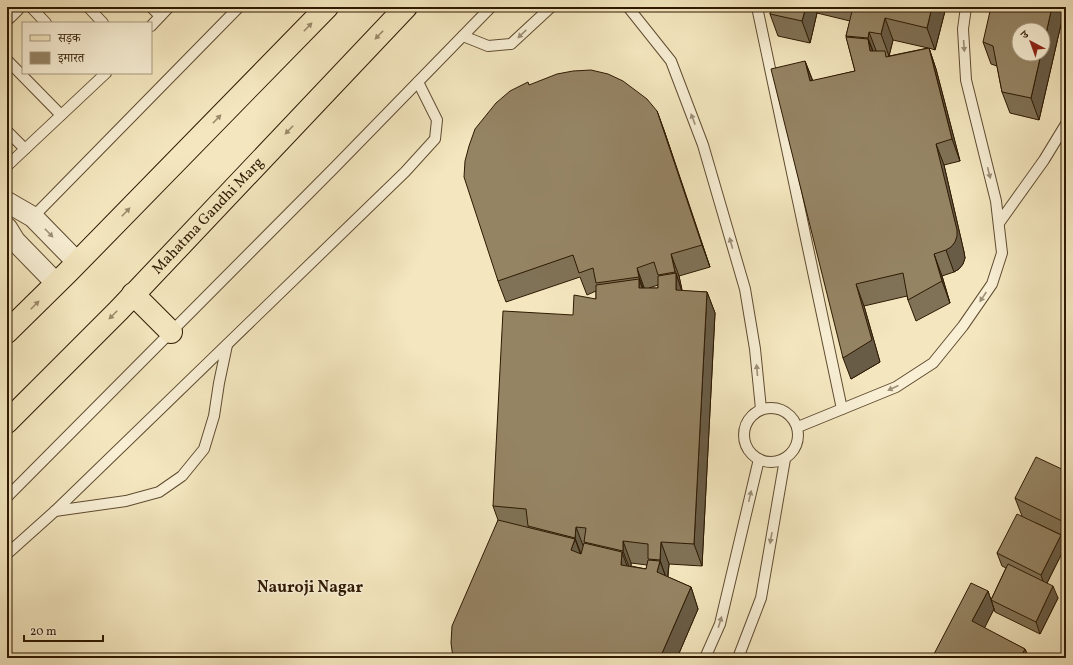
<svg xmlns="http://www.w3.org/2000/svg" width="1073" height="665" font-family="Vollkorn,'Noto Serif Devanagari',serif">
	<style>
		.lines { fill: none; stroke-linecap: round; stroke-linejoin: round }
		.service-casing { stroke: #604c31; stroke-width: 12 }
		.minor-casing { stroke: #604c31; stroke-width: 22 }
		.primary-casing { stroke: #2e1902; stroke-width: 24 }
		.service { stroke: #f8efd5; stroke-width: 10 }
		.minor { stroke: #f8efd5; stroke-width: 20 }
		.primary { stroke: #f4e7bf; stroke-width: 22 }
		.wall { fill: #807256; stroke: #2e1902; fill-rule: evenodd }
		.shaded-wall { fill: #685c46; stroke: #2e1902 }
		.building { fill: #958464; stroke: #2e1902 }
		.oneway { fill: #9b8a6a }
		.oneway2 { fill: #9d8f76 }
		.labels { text-anchor: middle; dominant-baseline: central; stroke-width: 3; stroke-linejoin: round; paint-order: stroke }
		.street-label { font-size: 15px; fill: #2e1902; stroke: #f8efd5 }
		.neighbourhood-label { font-size: 16px; font-weight: bold; fill: #2e1902; stroke: #f8efd5 }
	</style>
	<rect width="100%" height="100%" fill="#f4e7bf"/>
	<filter id="stains"><feTurbulence type="fractalNoise" baseFrequency=".005" numOctaves="4"/><feColorMatrix values="0 0 0 0 .2 0 0 0 0 .09 0 0 0 0 .02 0 0 0 .5 -.17"/></filter>
	<radialGradient id="worn" r=".72"><stop offset=".6" stop-color="#630" stop-opacity="0"/><stop offset="1" stop-color="#630" stop-opacity=".3"/></radialGradient>
	<g class="lines">
		<!-- service casing -->
		<g class="service-casing">
			<g id="service">
				<polyline points="31,7 46,23"/>
				<polyline points="88,7 103,23"/>
				<polyline points="151,7 160,16"/>
				<polyline points="628,7 671,61 703,145 745,289 755,349 761,409"/>
				<polyline points="757,7 842,409"/>
				<polyline points="151,26 169,7"/>
				<polyline points="463,36 488,46 511,44 551,7"/>
				<polyline points="7,60 61,115"/>
				<polyline points="7,131 25,149"/>
				<polyline points="7,166 106,73"/>
				<polyline points="33,217 239,7"/>
				<polyline points="999,223 1044,160 1066,124"/>
				<circle cx="771" cy="435" r="27"/>
				<polyline points="798,427 896,387 933,363 963,326 992,284 1002,253 996,201 966,80 963,29 966,7"/>
				<polyline points="7,497 335,167 491,7"/>
				<polyline points="55,511 126,501 159,492 182,476 204,449 214,416 219,383 227,345"/>
				<polyline points="7,554 55,511 405,172 435,139 437,120 418,82"/>
				<polyline points="705,658 720,624 759,459"/>
				<polyline points="738,658 761,598 785,459"/>
			</g>
		</g>
		<!-- minor casing -->
		<g class="minor-casing">
			<g id="minor">
				<polyline points="7,14 14,7"/>
				<polyline points="7,202 33,217 77,262"/>
				<polyline points="7,228 15,241 56,283"/>
			</g>
		</g>
		<!-- primary casing -->
		<g class="primary-casing">
			<g id="primary">
				<polyline points="133,294 171,332"/>
				<polyline points="7,332 68,272 327,7"/>
				<path id="s1" d="M7 422 119 310 406 7"/>
			</g>
		</g>
		<!-- service -->
		<use href="#service" class="service"/>
		<!-- minor -->
		<use href="#minor" class="minor"/>
		<!-- primary -->
		<use href="#primary" class="primary"/>
	</g>
	<!-- wall -->
	<g class="wall">
		<path d="M772 7H946L935 50 929 48 936 69 960 161 944 165 964 252 965 258 963 264 959 269 954 272 942 276 950 303 916 321 908 300 907 296 864 306 880 362 851 379 805 61 813 81 855 71 846 36 850 21 817 13 810 43 778 36 770 14ZM893 40 928 48 889 56Z"/>
		<polygon points="1065,7 1039,120 1010,113 1002,92 997,66 991,64 983,42"/>
		<path d="M529 85 657 111 665 133 710 267 679 276 682 291 707 292 715 313 702 566 669 564 668 577 691 587 698 609 677 658H453L498 520 493 506 573 315 596 299V291L587 295 580 277 506 302 498 281ZM658 285V288H649ZM631 563 647 565 646 569 631 566Z"/>
		<polygon points="1066,471 1066,537 1036,523 1065,547 1047,583 1058,598 1040,634 995,612 991,600 1006,568 1002,566 997,553 1022,516 1015,498"/>
		<polygon points="988,591 994,609 984,628 1025,649 1029,658 935,658 934,654"/>
	</g>
	<!-- shaded-wall -->
	<g class="shaded-wall">
		<polygon points="806,7 815,7 817,13 810,43 802,21"/>
		<polygon points="932,7 946,7 935,50 927,28"/>
		<polygon points="1052,7 1065,7 1039,120 1031,98 1041,54 1043,54 1043,47"/>
		<polygon points="885,18 893,40 889,56 881,34"/>
		<polygon points="869,32 877,53 876,59 868,38"/>
		<polygon points="868,39 876,60 870,51"/>
		<polygon points="929,48 936,69 960,161 952,139"/>
		<polygon points="805,61 813,82 810,81"/>
		<polygon points="657,111 665,133 710,267 702,245"/>
		<polygon points="936,144 944,165 964,252 965,258 963,264 959,269 954,272 946,250"/>
		<polygon points="671,254 679,276 683,294 675,272"/>
		<polygon points="934,254 942,276 950,303 942,281"/>
		<polygon points="637,268 645,290 647,299 639,277"/>
		<polygon points="676,273 683,295 676,290"/>
		<polygon points="639,279 647,301 639,288"/>
		<polygon points="856,284 864,306 880,362 851,379 843,358"/>
		<polygon points="707,292 715,313 702,566 694,544"/>
		<polygon points="576,527 584,548 583,559 575,538"/>
		<polygon points="1061,535 1065,547 1045,587 1041,575"/>
		<polygon points="575,539 583,561 571,550"/>
		<polygon points="623,541 631,563 631,572 623,551"/>
		<polygon points="661,542 669,564 667,582 660,560"/>
		<polygon points="622,552 630,574 621,565"/>
		<polygon points="660,561 668,583 657,572"/>
		<polygon points="1053,586 1058,598 1040,634 1036,622"/>
		<polygon points="691,587 698,609 677,658 660,658"/>
		<polygon points="988,591 994,609 979,639 972,621"/>
		<polygon points="1025,649 1029,658 1020,658"/>
	</g>
	<!-- building -->
	<g class="building">
		<polygon points="772,7 806,7 802,21 770,14"/>
		<polygon points="853,7 932,7 927,28 885,18 881,34 869,32 868,38 846,36"/>
		<polygon points="991,7 1052,7 1043,47 1043,30 1019,30 1019,54 1041,54 1031,98 1002,92 993,46 983,42"/>
		<polygon points="846,37 868,39 870,51 885,51 886,57 929,48 952,139 936,144 957,230 957,236 955,242 951,247 946,250 934,254 942,281 908,300 903,273 856,284 872,340 843,358 771,69 805,61 810,81 855,71"/>
		<polygon points="591,70 608,74 623,81 647,99 657,111 702,245 671,254 675,272 658,275 654,262 637,268 639,277 596,283 593,268 579,273 573,255 498,281 464,177 465,161 469,146 475,129 496,103 510,91 528,82 529,85 557,74 573,71"/>
		<polygon points="676,273 676,290 707,292 694,544 661,542 660,560 648,559 648,544 623,541 623,551 584,542 586,528 576,527 575,538 528,526 526,509 493,506 503,311 573,315 574,295 596,299 596,285 639,279 639,288 658,288 658,276"/>
		<polygon points="1036,457 1066,471 1066,523 1015,498"/>
		<polygon points="1017,514 1061,535 1041,575 997,553"/>
		<polygon points="498,520 575,539 571,550 581,554 584,543 622,552 621,565 646,569 648,560 660,561 657,572 691,587 660,658 453,658 451,643 452,626"/>
		<polygon points="1008,564 1053,586 1036,622 991,600"/>
		<polygon points="971,583 988,591 972,621 1025,649 1020,658 941,658 934,654"/>
	</g>
	<!-- one-way arrows -->
	<defs><path id="oneway-solid" d="M-6-.8H1V-3.2L6.5 0L1 3.2V.8H-6Z"/></defs>
	<g class="oneway">
		<use href="#oneway-solid" transform="translate(308 27) rotate(-46)"/>
		<use href="#oneway-solid" transform="translate(379 35) rotate(134)"/>
		<use href="#oneway-solid" transform="translate(217 119) rotate(-46)"/>
		<use href="#oneway-solid" transform="translate(289 130) rotate(134)"/>
		<use href="#oneway-solid" transform="translate(126 212) rotate(-46)"/>
		<use href="#oneway-solid" transform="translate(35 305) rotate(-45)"/>
		<use href="#oneway-solid" transform="translate(113 315) rotate(135)"/>
	</g>
	<g class="oneway2">
		<use href="#oneway-solid" transform="translate(522 34) rotate(137)"/>
		<use href="#oneway-solid" transform="translate(964 46) rotate(86)"/>
		<use href="#oneway-solid" transform="translate(693 119) rotate(-111)"/>
		<use href="#oneway-solid" transform="translate(989 173) rotate(76)"/>
		<use href="#oneway-solid" transform="translate(49 233) rotate(46)"/>
		<use href="#oneway-solid" transform="translate(731 243) rotate(-106)"/>
		<use href="#oneway-solid" transform="translate(983 297) rotate(124)"/>
		<use href="#oneway-solid" transform="translate(757 370) rotate(-95)"/>
		<use href="#oneway-solid" transform="translate(893 388) rotate(155)"/>
		<use href="#oneway-solid" transform="translate(750 496) rotate(-77)"/>
		<use href="#oneway-solid" transform="translate(771 538) rotate(100)"/>
		<use href="#oneway-solid" transform="translate(720 622) rotate(-73)"/>
	</g>
	<g class="labels">
		<!-- street labels -->
		<g class="street-label">
			<text stroke="none"><textPath href="#s1" startOffset="288">Mahatma Gandhi Marg</textPath></text>
		</g>
		<!-- neighbourhood labels -->
		<g class="neighbourhood-label">
			<text x="310" y="588">Nauroji Nagar</text>
		</g>
	</g>
	<!-- margin -->
	<rect width="1073" height="665" fill="none" stroke="#f4e7bf" stroke-width="24"/>
	<rect x="8" y="8" width="1057" height="649" fill="none" stroke="#2e1902" stroke-width="2"/>
	<rect x="12" y="12" width="1049" height="641" fill="none" stroke="#2e1902"/>
	<!-- legend -->
	<rect x="22" y="22" width="130" height="52" fill="#f8efd5" stroke="#a79981"/>
	<rect x="30" y="35" width="20" height="6" fill="#f4e7bf" stroke="#a79981"/>
	<text x="58" y="42" font-size="12" fill="#2e1902">सड़क</text>
	<rect x="30" y="52" width="20" height="12" fill="#958464" stroke="#a79981"/>
	<text x="58" y="62" font-size="12" fill="#2e1902">इमारत</text>
	<!-- north arrow -->
	<g transform="translate(1031 42) rotate(319)"><circle r="19" fill="#f8efd5" stroke="#a79981"/>
	<path d="M0-3L7 15L0 10L-7 15Z" fill="#8f2418"/>
	<text y="-6" font-size="11" font-weight="bold" text-anchor="middle" fill="#2e1902">उ</text>
	</g>
	<!-- scale -->
	<path d="M24 635v6h79v-6" fill="none" stroke="#2e1902" stroke-width="2"/>
	<text x="30" y="635" font-size="12" fill="#2e1902" stroke="#f8efd5" stroke-width="3" paint-order="stroke">20 m</text>
	<rect width="100%" height="100%" filter="url(#stains)"/>
	<rect width="100%" height="100%" fill="url(#worn)"/>
</svg>
